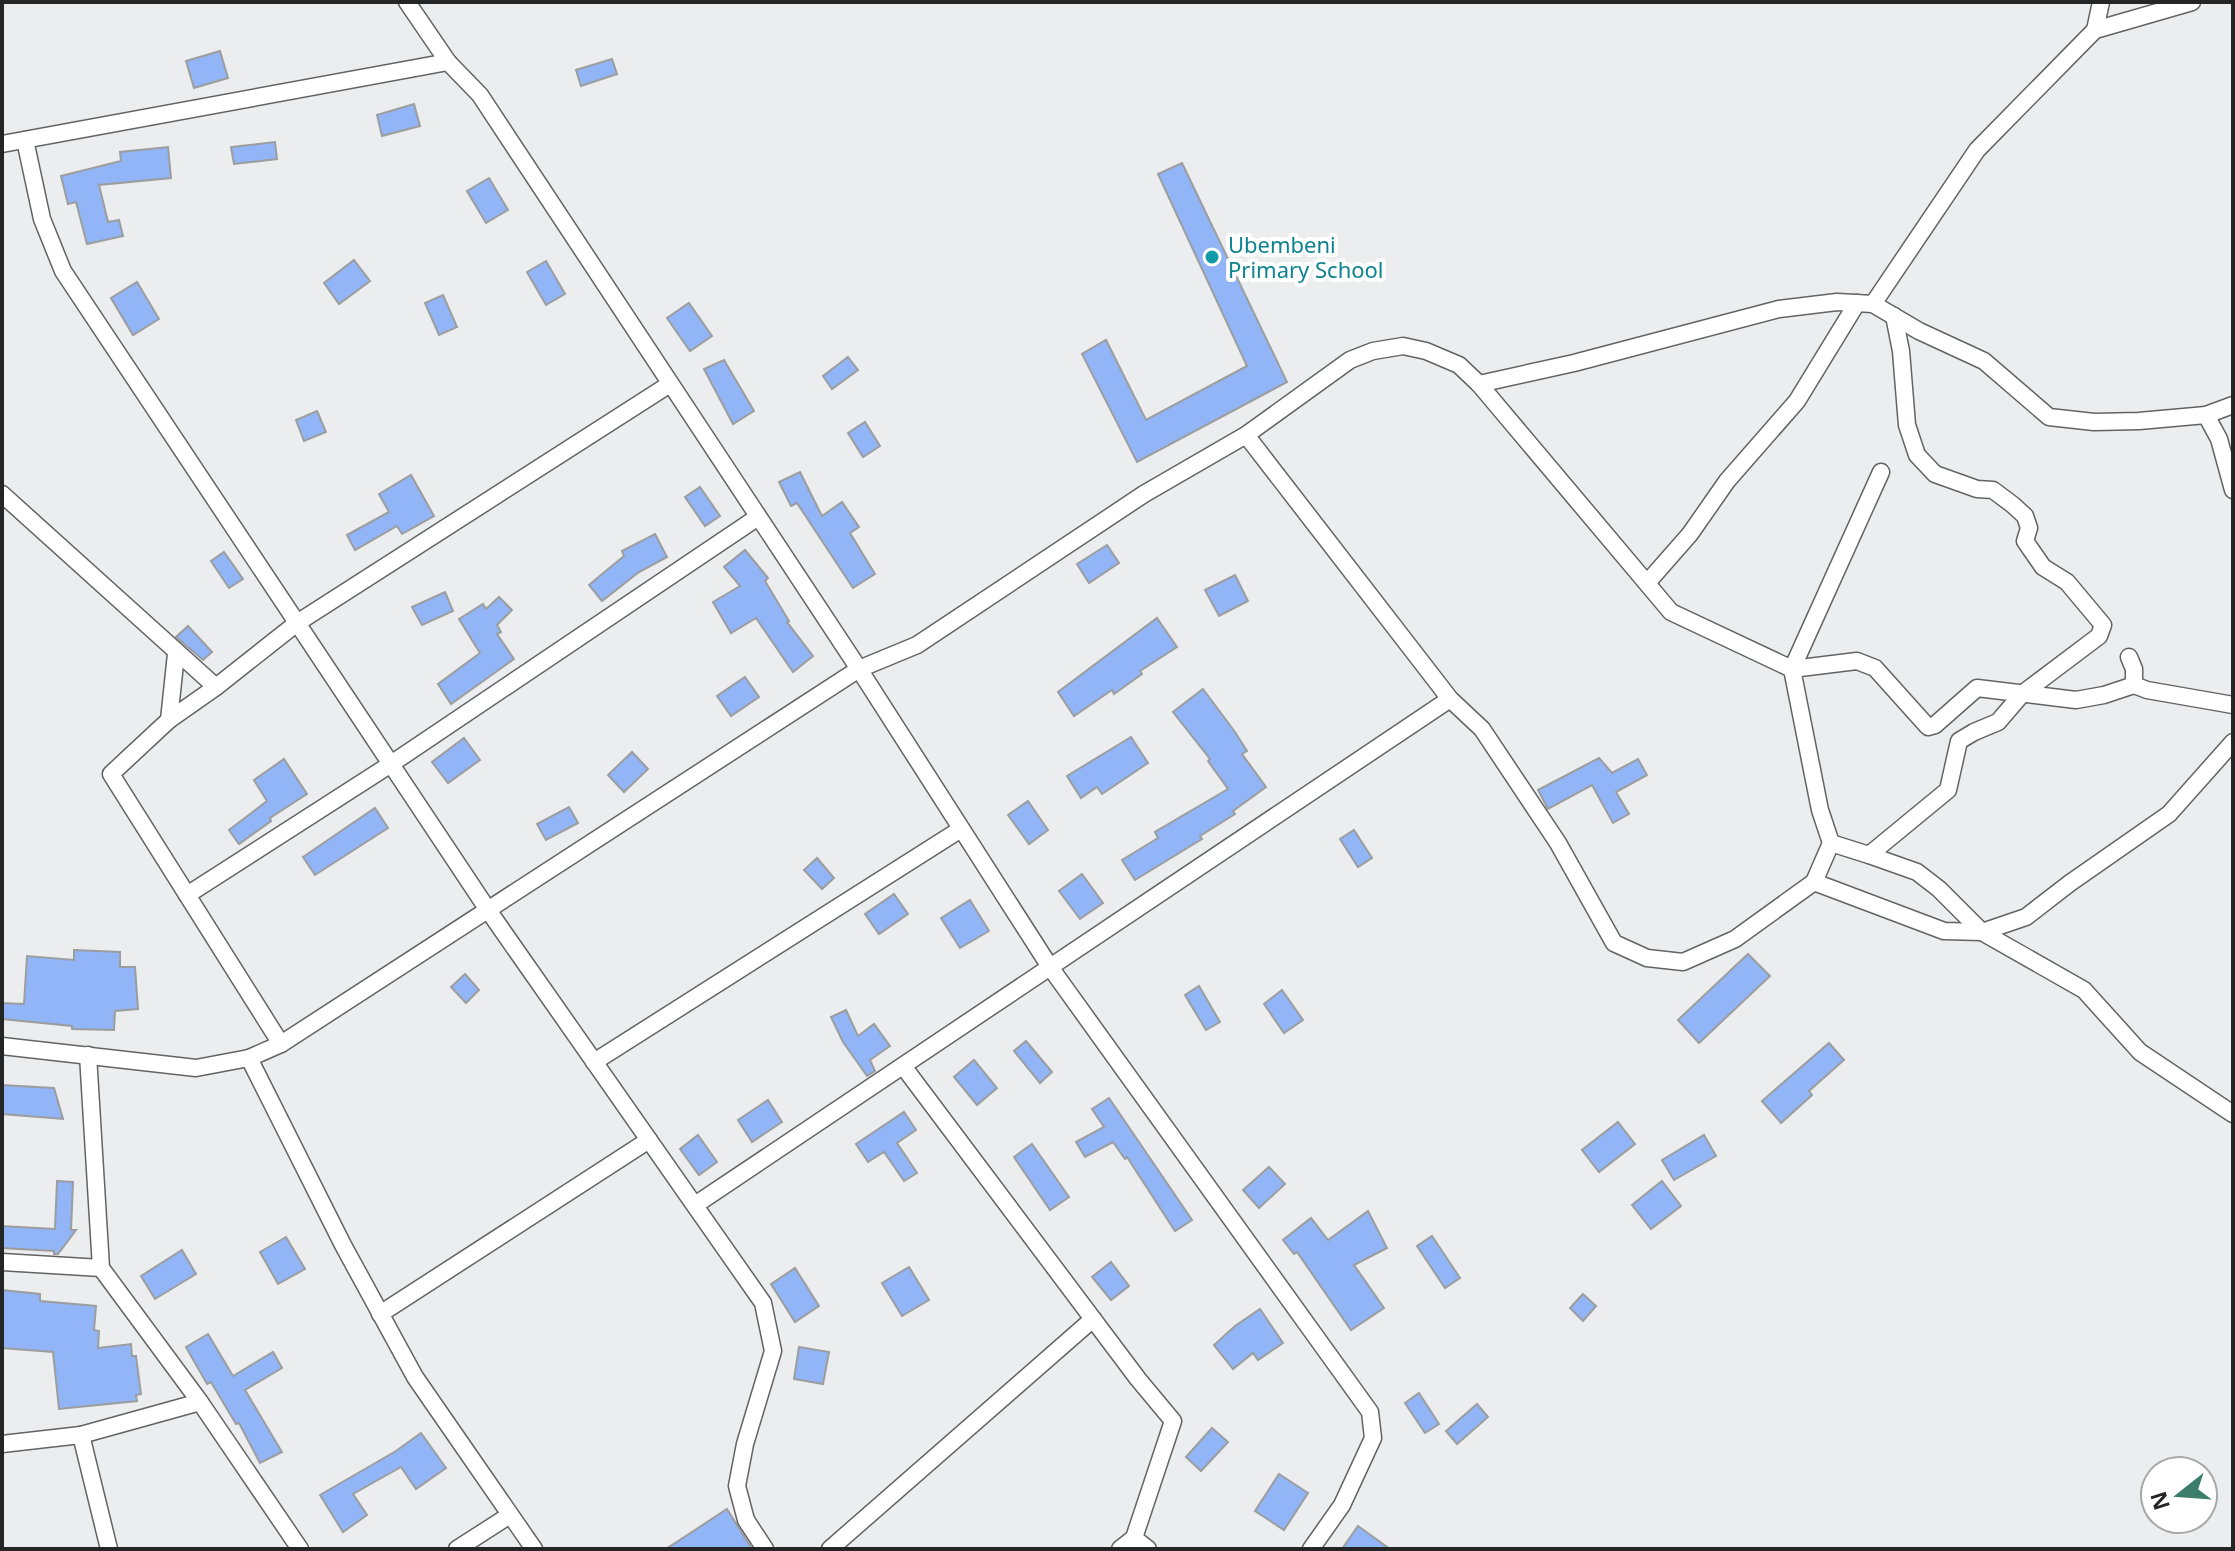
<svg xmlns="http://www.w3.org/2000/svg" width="2235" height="1551" font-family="'Noto Sans',sans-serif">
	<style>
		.building { fill: #91b5f6; stroke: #9c9d9e; stroke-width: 2 }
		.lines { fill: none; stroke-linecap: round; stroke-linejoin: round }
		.street-casing { stroke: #636364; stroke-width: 19 }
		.street { stroke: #fff; stroke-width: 16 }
		.culture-dot { fill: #0f9aa8; stroke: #fff; stroke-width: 3 }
		.labels { text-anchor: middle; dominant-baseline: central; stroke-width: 8; stroke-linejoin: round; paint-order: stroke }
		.culture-label { font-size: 22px; fill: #0d838f; stroke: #fff; text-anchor: start }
	</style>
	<rect width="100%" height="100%" fill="#ecedee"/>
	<!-- building -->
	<g class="building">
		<polygon points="220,51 228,78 194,88 186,61"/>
		<polygon points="612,59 617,74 581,86 576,70"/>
		<polygon points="414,104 420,126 382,136 377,115"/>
		<polygon points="275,142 277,159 234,164 231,147"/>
		<polygon points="168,147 171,178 99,185 108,222 119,220 123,236 87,244 76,202 68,204 61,176 121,161 120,152"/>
		<polygon points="1182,163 1287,382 1137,462 1082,354 1106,340 1146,420 1247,366 1158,174"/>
		<polygon points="489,178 508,210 486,223 467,191"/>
		<polygon points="354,260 370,281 339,304 324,283"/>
		<polygon points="546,261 565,294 546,305 527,272"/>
		<polygon points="137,282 159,319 133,335 111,298"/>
		<polygon points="443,295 457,327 439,335 425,303"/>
		<polygon points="689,303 712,336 690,351 667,318"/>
		<polygon points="848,357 858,370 832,389 823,376"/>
		<polygon points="724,360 754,411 733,424 704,369"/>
		<polygon points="317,411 326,432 304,441 296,420"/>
		<polygon points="865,422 880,446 863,457 848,433"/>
		<polygon points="800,472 822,516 842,502 859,527 850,533 875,574 853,588 797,503 791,506 779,482"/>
		<polygon points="411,475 434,516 402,534 397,526 355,550 347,535 389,512 379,494"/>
		<polygon points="700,487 720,516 705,526 685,497"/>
		<polygon points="655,534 667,557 639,572 602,601 589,585 624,556 622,551"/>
		<polygon points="1107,545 1119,563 1089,583 1077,564"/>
		<polygon points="745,550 768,578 765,581 789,621 787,622 813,656 793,672 756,618 731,633 713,602 740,586 724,567"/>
		<polygon points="224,552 243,579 229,588 211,561"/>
		<polygon points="1235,575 1248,601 1219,616 1205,590"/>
		<polygon points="445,592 453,611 422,625 412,607"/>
		<polygon points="499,597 512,610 497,625 501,632 497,634 514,659 451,704 438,684 480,653 459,619 483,604 486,609"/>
		<polygon points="1157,618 1177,647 1140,671 1142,674 1114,694 1112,690 1074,716 1058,692"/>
		<polygon points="188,626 212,652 203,660 176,637"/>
		<polygon points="745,677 759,697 731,716 717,696"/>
		<polygon points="1203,689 1235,732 1247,751 1242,754 1266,787 1233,811 1235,814 1200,836 1202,839 1135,880 1122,860 1158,838 1155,832 1228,789 1208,761 1210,759 1173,712"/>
		<polygon points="1131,737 1148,763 1102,794 1097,787 1081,798 1067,776"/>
		<polygon points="464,738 480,760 448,783 432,762"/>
		<polygon points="632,752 648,769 624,792 608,775"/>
		<polygon points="1599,758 1612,773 1638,759 1647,775 1616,792 1629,814 1613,823 1592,785 1548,809 1538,790"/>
		<polygon points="284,759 307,794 270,818 271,821 239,844 229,830 267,801 254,780"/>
		<polygon points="1028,801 1048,830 1029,844 1008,815"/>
		<polygon points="569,807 578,823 546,840 537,824"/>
		<polygon points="375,808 388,828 315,875 303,857"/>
		<polygon points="1354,830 1372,858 1358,867 1340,839"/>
		<polygon points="817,858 834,878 822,889 804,870"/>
		<polygon points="1082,874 1103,903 1080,919 1059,891"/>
		<polygon points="894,894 908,914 879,934 865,914"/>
		<polygon points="970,900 989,931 960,948 941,918"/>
		<polygon points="74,950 120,952 120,967 135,967 138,1009 115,1011 114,1030 72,1029 72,1026 2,1019 2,1003 24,1004 27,956 74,960"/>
		<polygon points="1748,954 1770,976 1699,1043 1678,1020"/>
		<polygon points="465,974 479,990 466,1003 451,987"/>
		<polygon points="1199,986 1220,1022 1206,1030 1185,995"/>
		<polygon points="1282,990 1303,1020 1284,1033 1264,1004"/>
		<polygon points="846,1010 858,1036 874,1024 890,1046 870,1060 875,1071 867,1076 843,1042 831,1017"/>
		<polygon points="1026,1041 1052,1072 1040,1083 1014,1051"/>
		<polygon points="1829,1043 1844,1060 1809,1091 1812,1095 1781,1123 1762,1101"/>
		<polygon points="974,1060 997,1088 977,1105 954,1077"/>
		<polygon points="2,1085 54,1088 63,1119 2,1114"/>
		<polygon points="1109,1098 1192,1220 1175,1231 1127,1157 1125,1159 1113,1142 1085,1157 1076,1142 1104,1127 1092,1109"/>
		<polygon points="768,1100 782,1122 752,1142 738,1120"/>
		<polygon points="904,1112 916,1130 897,1143 917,1173 904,1181 884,1152 868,1162 856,1144"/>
		<polygon points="1618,1122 1635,1144 1599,1172 1582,1150"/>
		<polygon points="698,1135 717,1162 699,1175 680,1149"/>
		<polygon points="1704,1135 1716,1156 1674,1180 1662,1160"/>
		<polygon points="1032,1144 1069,1197 1050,1210 1014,1157"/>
		<polygon points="1269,1167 1285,1184 1259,1208 1243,1190"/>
		<polygon points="57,1181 73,1182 71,1230 76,1230 58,1254 54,1254 54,1251 2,1248 2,1226 55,1229"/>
		<polygon points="1662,1181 1681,1206 1651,1229 1632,1205"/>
		<polygon points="1368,1211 1387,1248 1354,1265 1384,1308 1351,1330 1297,1252 1294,1254 1283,1240 1311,1218 1328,1240"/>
		<polygon points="1432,1236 1460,1278 1445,1288 1417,1246"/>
		<polygon points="286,1237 305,1269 278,1284 260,1252"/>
		<polygon points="182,1250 196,1274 155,1299 141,1276"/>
		<polygon points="1111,1262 1129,1286 1111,1300 1092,1277"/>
		<polygon points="909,1267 929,1300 902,1316 882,1283"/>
		<polygon points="795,1268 819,1306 795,1322 771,1284"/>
		<polygon points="2,1290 40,1294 40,1301 96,1306 94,1330 99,1331 98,1348 131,1344 132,1356 136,1356 141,1394 136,1395 137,1401 59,1409 53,1352 2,1348"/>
		<polygon points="1583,1294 1596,1306 1583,1321 1570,1308"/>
		<polygon points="1260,1309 1283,1343 1258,1360 1253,1353 1233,1369 1214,1345 1235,1326"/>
		<polygon points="208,1334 233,1376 273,1352 282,1368 245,1390 282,1452 260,1463 239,1423 236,1424 211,1382 207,1384 186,1347"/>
		<polygon points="799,1347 829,1352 823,1384 794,1379"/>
		<polygon points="1419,1393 1439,1424 1425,1433 1405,1403"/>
		<polygon points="1477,1404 1488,1417 1457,1444 1446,1431"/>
		<polygon points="1212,1428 1228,1442 1201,1471 1186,1457"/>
		<polygon points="421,1433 446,1468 416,1489 401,1467 353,1494 367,1515 343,1532 320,1495 396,1451"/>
		<polygon points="1279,1474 1308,1493 1284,1530 1255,1511"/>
		<polygon points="727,1509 752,1549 666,1549"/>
		<polygon points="1358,1526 1390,1549 1342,1549"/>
	</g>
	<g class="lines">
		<!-- street casing -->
		<g class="street-casing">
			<g id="street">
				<polyline points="407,2 448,62 480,95 859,669 1050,967 1370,1412 1373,1438 1342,1505 1311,1549"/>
				<polyline points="2095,30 2101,2"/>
				<polyline points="25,140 42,219 63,271 488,910 763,1303 773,1351 745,1444 737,1486 746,1520 765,1549"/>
				<polyline points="2,144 448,62"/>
				<polyline points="1873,304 1977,150 2095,30 2192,2"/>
				<polyline points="1479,384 1671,612 1792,669 1881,472"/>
				<polyline points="2206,415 2219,439 2233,490"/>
				<polyline points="1246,435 1450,699 1482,729 1558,843 1614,943 1647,958 1683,962 1735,939 1814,882 1944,931 1982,932 2026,917 2070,883 2169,814 2233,742"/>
				<polyline points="2,494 216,687 297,623 670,384"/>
				<polyline points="1647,583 1690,534 1727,481 1797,401 1857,303"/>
				<polyline points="176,654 169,720 111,774 281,1044"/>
				<polyline points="2129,657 2134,669 2134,685 2147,690 2233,705"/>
				<polyline points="169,720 216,687"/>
				<polyline points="1831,843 1869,855 1948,790 1959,741 1974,732 1998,722 2022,694 2099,636 2103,625 2067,582 2043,567 2025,541 2029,528 2025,516 2013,505 1993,490 1977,489 1935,474 1917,455 1907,425 1901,351 1894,316"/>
				<polyline points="1869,855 1917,872 1939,889 1982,932 2084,990 2140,1052 2233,1114"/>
				<polyline points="1814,882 1831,843 1820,810 1792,669 1857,661 1875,668 1928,727 1935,725 1977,688 2076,700 2104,695 2134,685"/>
				<polyline points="187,895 391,764 758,517"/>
				<polyline points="2,1046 196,1068 249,1058 281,1044 859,669 917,645 1144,494 1246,435 1350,360 1373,351 1403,346 1426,351 1459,365 1479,384 1574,363 1779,309 1837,302 1873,304 1919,331 1984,361 2049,417 2094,422 2139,421 2206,415 2233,405"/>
				<polyline points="88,1055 101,1268 200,1402 300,1549"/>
				<polyline points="249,1058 343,1245 415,1377 534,1549"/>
				<polyline points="594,1062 961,829"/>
				<polyline points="903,1066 1138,1379 1173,1421 1134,1538 1120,1549"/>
				<polyline points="695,1205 1450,699"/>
				<polyline points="2,1262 101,1268"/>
				<polyline points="380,1314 649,1140"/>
				<polyline points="81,1435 200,1402"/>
				<polyline points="2,1444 81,1435 109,1549"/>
				<polyline points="1134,1538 1148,1549"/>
				<polyline points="457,1549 510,1515"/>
				<polyline points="830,1549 1093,1319"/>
			</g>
		</g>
		<!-- street -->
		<use href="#street" class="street"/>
	</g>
	<!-- markers -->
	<circle class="culture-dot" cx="1212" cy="257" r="8"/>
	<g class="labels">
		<!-- culture labels -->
		<g class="culture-label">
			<text x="1228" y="244">Ubembeni<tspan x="1228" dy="25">Primary School</tspan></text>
		</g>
	</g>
	<!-- border -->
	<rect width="2235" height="1551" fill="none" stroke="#252525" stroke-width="8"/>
	<!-- north arrow -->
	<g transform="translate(2179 1495) rotate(253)"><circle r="38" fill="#ffffff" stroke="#a8a8a8" stroke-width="2"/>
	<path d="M0-6L14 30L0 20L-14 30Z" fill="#3d7d6b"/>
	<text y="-12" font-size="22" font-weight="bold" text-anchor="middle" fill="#252525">N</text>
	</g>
</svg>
